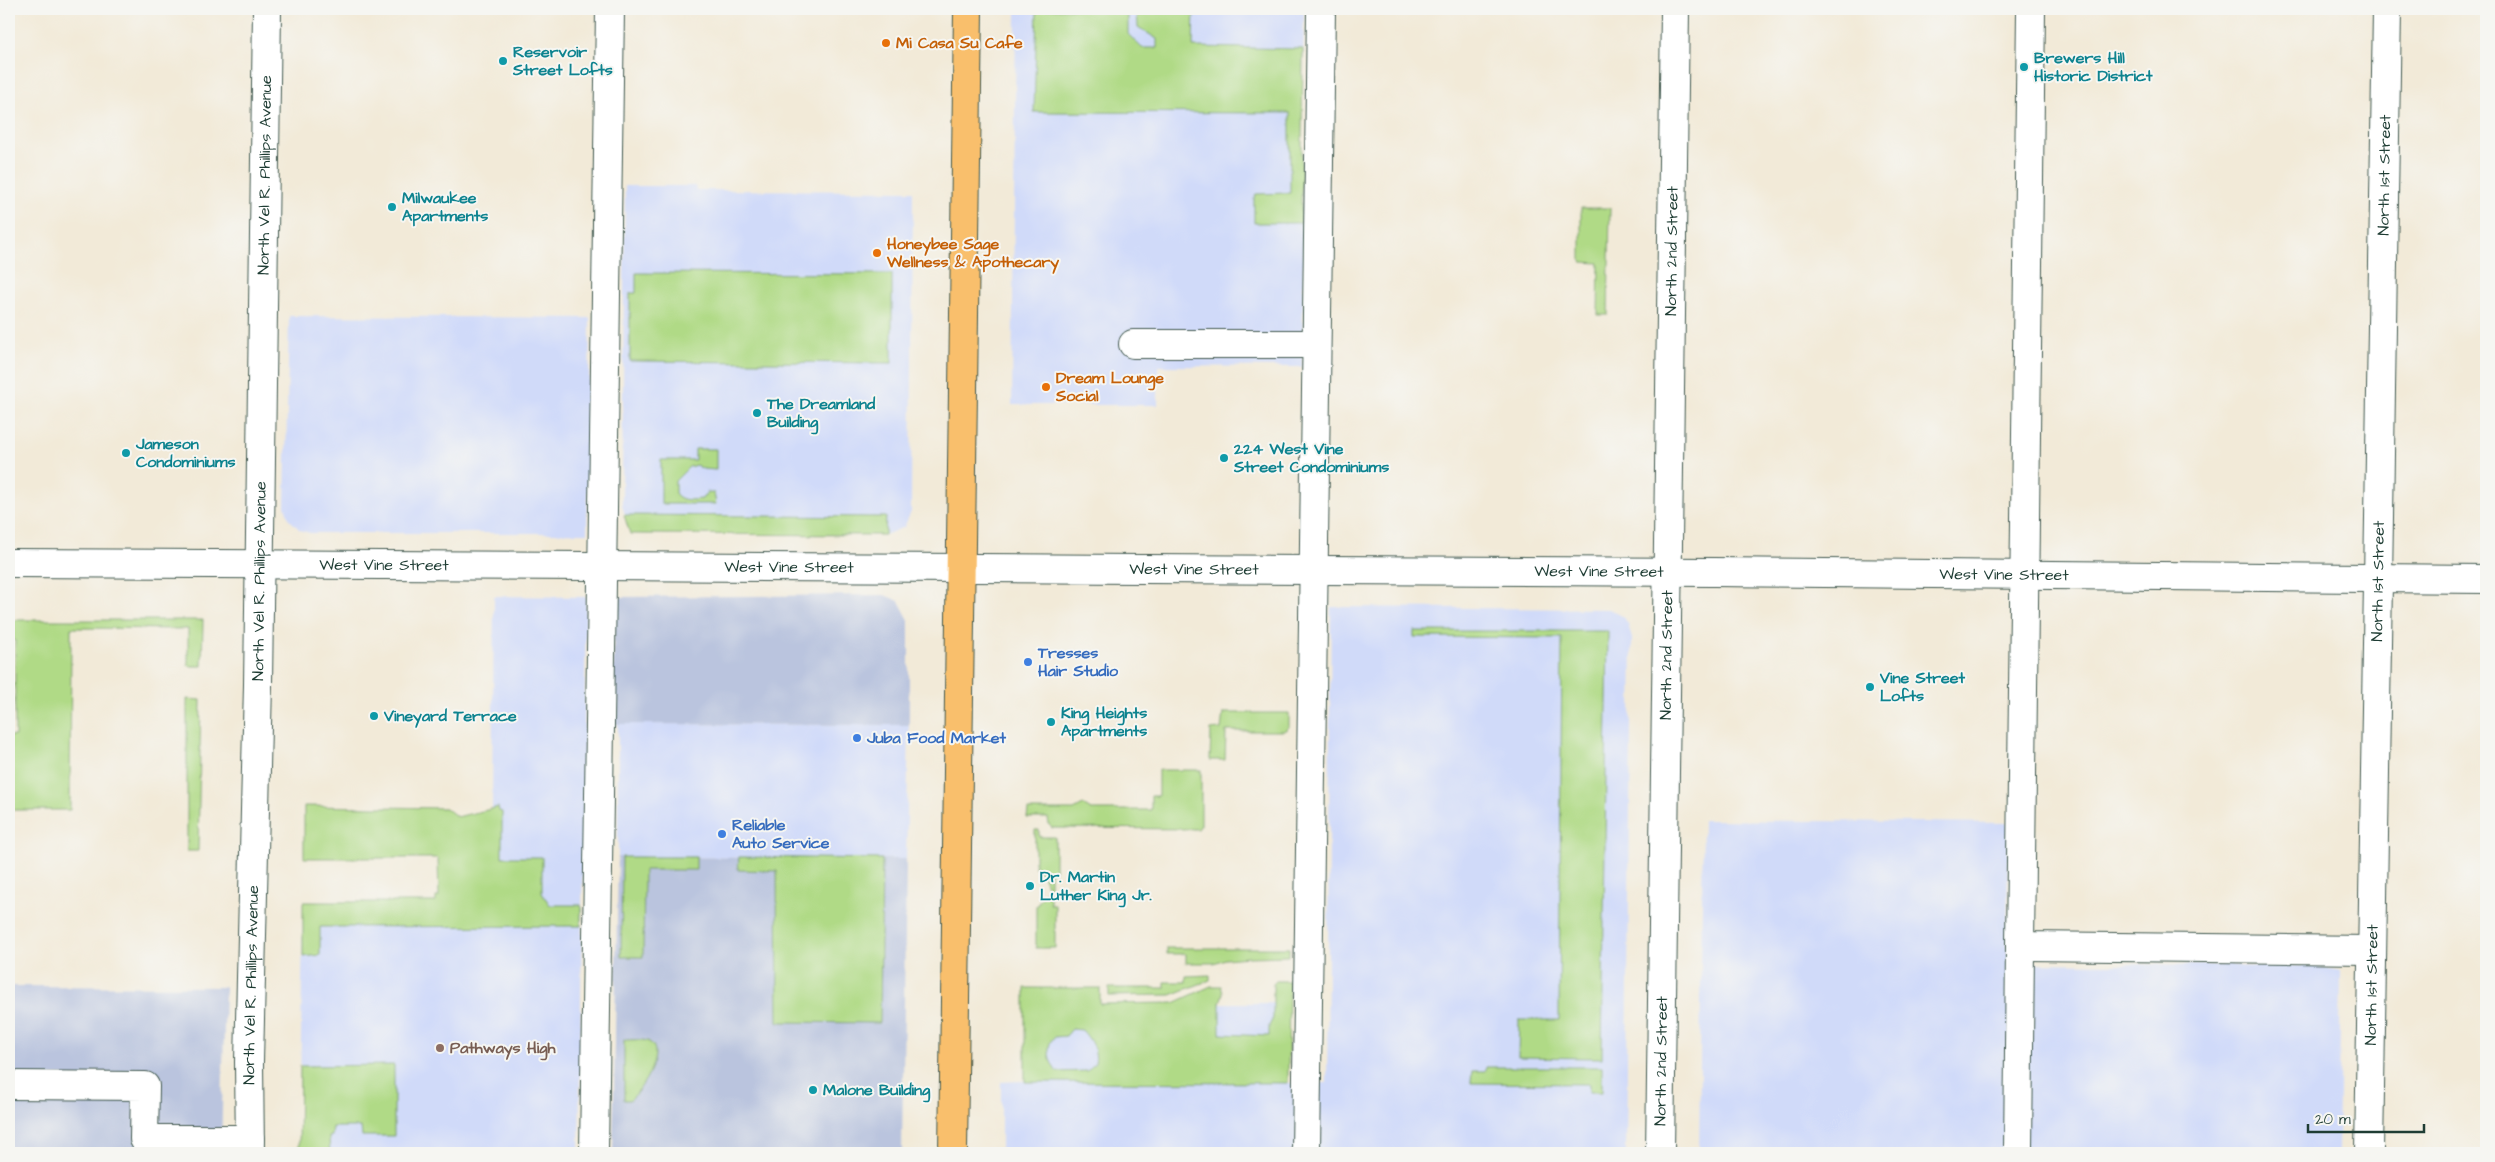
<svg xmlns="http://www.w3.org/2000/svg" width="2495" height="1162" font-family="'Architects Daughter',sans-serif">
	<style>
		.built { fill: #d0daf9 }
		.industrial { fill: #bac4de }
		.green { fill: #b0da86; stroke: #688c5d; fill-rule: evenodd }
		.lines { fill: none; stroke-linecap: round; stroke-linejoin: round }
		.minor-casing { stroke: #3f574d; stroke-width: 30 }
		.major-casing { stroke: #3f574d; stroke-width: 30 }
		.minor { stroke: #fff; stroke-width: 28 }
		.major { stroke: #f9bf6c; stroke-width: 28 }
		.food-dot { fill: #e8710a; stroke: #f6f6f2; stroke-width: 2 }
		.culture-dot { fill: #0f9aa8; stroke: #f6f6f2; stroke-width: 2 }
		.shop-dot { fill: #3f7fe0; stroke: #f6f6f2; stroke-width: 2 }
		.education-dot { fill: #8d6e63; stroke: #f6f6f2; stroke-width: 2 }
		.labels { text-anchor: middle; dominant-baseline: central; stroke-width: 4; stroke-linejoin: round; paint-order: stroke }
		.food-label { font-size: 16px; font-weight: bold; fill: #c56008; stroke: #f6f6f2; text-anchor: start }
		.culture-label { font-size: 16px; font-weight: bold; fill: #0d838f; stroke: #f6f6f2; text-anchor: start }
		.street-label { font-size: 16px; fill: #1f3d34; stroke: #f6f6f2 }
		.shop-label { font-size: 16px; font-weight: bold; fill: #366cbe; stroke: #f6f6f2; text-anchor: start }
		.education-label { font-size: 16px; font-weight: bold; fill: #785e54; stroke: #f6f6f2; text-anchor: start }
	</style>
	<rect width="100%" height="100%" fill="#f6f6f2"/>
	<filter id="ink" filterUnits="userSpaceOnUse"><feTurbulence type="fractalNoise" baseFrequency=".02" numOctaves="2"/><feDisplacementMap in="SourceGraphic" scale="10" xChannelSelector="R" yChannelSelector="G"/><feConvolveMatrix kernelMatrix="1 2 1 2 8 2 1 2 1" color-interpolation-filters="sRGB"/></filter>
	<filter id="wash" filterUnits="userSpaceOnUse"><feTurbulence type="fractalNoise" baseFrequency=".0096" numOctaves="4" result="noise"/><feDisplacementMap in="SourceGraphic" scale="20" xChannelSelector="R" yChannelSelector="G"/><feGaussianBlur stdDeviation="1.12" result="paint"/><feColorMatrix in="noise" values="0 0 0 0 0 0 0 0 0 0 0 0 0 0 0 0 0 1.4 0 .05"/><feComposite in="paint" operator="in"/></filter>
	<g filter="url(#wash)">
		<rect width="100%" height="100%" fill="#f2ead8"/>
		<!-- built -->
		<g class="built">
			<polygon points="1016,9 1304,9 1301,222 1304,223 1302,367 1158,366 1158,405 1012,405"/>
			<polygon points="625,186 695,186 696,190 913,191 911,512 904,527 885,535 630,534 622,504"/>
			<polygon points="289,316 590,318 587,533 310,533 300,530 289,519 285,506"/>
			<polygon points="494,596 586,597 579,1153 299,1153 303,919 491,917"/>
			<polygon points="1331,607 1609,609 1622,616 1628,624 1632,639 1626,1153 1001,1153 1001,1082 1025,1081 1025,1004 1289,1003 1288,1083 1327,1083"/>
			<polygon points="618,724 909,725 906,859 618,857"/>
			<polygon points="1703,820 2008,823 2007,963 2314,966 2341,971 2338,1153 1699,1153"/>
		</g>
		<!-- industrial -->
		<g class="industrial">
			<polygon points="884,595 899,601 909,620 909,725 613,724 614,597"/>
			<polygon points="618,857 906,859 902,1153 613,1153"/>
			<polygon points="9,986 225,987 221,1153 9,1153"/>
		</g>
		<!-- green -->
		<g class="green">
			<polygon points="1037,9 1128,9 1128,34 1142,48 1157,48 1157,39 1138,27 1137,9 1194,9 1193,47 1303,49 1301,223 1254,223 1254,198 1256,194 1290,193 1290,113 1034,112"/>
			<polygon points="1581,208 1610,208 1608,315 1598,315 1599,263 1581,262"/>
			<polygon points="636,273 892,274 892,363 630,361 630,293 636,293"/>
			<path d="M695 449H716V470L703 469 696 465 689 467 675 481V493C681 502 692 500 702 499L707 492 714 493 716 504H661V460H695Z"/>
			<polygon points="624,515 626,515 886,517 885,535 630,534"/>
			<polygon points="9,620 203,620 202,666 188,666 188,629 71,628 70,810 9,810 9,736 15,736 15,640 10,640"/>
			<polygon points="1414,631 1608,631 1602,1058 1518,1057 1519,1020 1559,1020 1562,638 1414,637"/>
			<polygon points="187,699 201,700 198,851 187,851"/>
			<polygon points="1223,713 1289,713 1289,727 1284,731 1226,731 1225,760 1210,760 1211,730 1221,729"/>
			<polygon points="1158,770 1201,770 1201,825 1198,829 1052,828 1049,825 1048,818 1027,818 1028,810 1074,810 1083,805 1091,810 1151,810 1151,796 1158,796"/>
			<path d="M304 806 446 808 457 817C472 813 485 811 498 807L499 811 502 812V857H542V893L550 905H581V926L320 927V955L303 957V902H436V897H439L438 858H304Z"/>
			<polygon points="1035,830 1039,830 1039,837 1055,837 1055,871 1050,871 1050,904 1055,904 1055,948 1036,948 1036,906 1048,888 1043,875 1035,868"/>
			<polygon points="622,857 696,857 696,870 644,870 643,957 621,957"/>
			<polygon points="739,857 882,859 880,1023 778,1022 777,871 738,870"/>
			<polygon points="1167,948 1289,948 1289,956 1249,957 1225,959 1214,963 1186,963 1186,954 1167,954"/>
			<polygon points="1210,975 1210,980 1171,995 1109,996 1109,988 1165,988 1165,982 1186,982 1186,976"/>
			<path d="M1276 981H1289L1288 1083 1025 1082V988H1100V1004L1174 1003 1211 986H1221L1223 993 1220 1003V1034L1269 1036V1026L1273 1018V984ZM1072 1029 1082 1030C1090 1039 1098 1051 1095 1063L1087 1071 1057 1072C1049 1062 1045 1046 1054 1037L1066 1036Z"/>
			<path d="M624 1040C631 1040 641 1039 647 1041 669 1048 640 1092 630 1100H624Z"/>
			<polygon points="394,1065 394,1136 362,1136 361,1127 333,1127 332,1136 329,1137 330,1153 299,1153 300,1066"/>
			<polygon points="1486,1067 1602,1067 1602,1092 1589,1092 1589,1084 1471,1083 1472,1071 1486,1071"/>
		</g>
	</g>
	<g filter="url(#ink)">
		<g class="lines">
			<!-- minor casing -->
			<g class="minor-casing">
				<g id="minor">
					<polyline points="2031,9 2020,946 2372,950"/>
					<polyline points="1133,344 1316,344"/>
					<path id="s1" d="M9 563 1713 572 2486 579"/>
					<polyline points="9,1085 145,1086 144,1139 250,1139"/>
					<path id="s2" d="M250 1153 249 1062 258 684 267 9"/>
					<polyline points="594,1153 610,9"/>
					<polyline points="1306,1153 1321,9"/>
					<path id="s3" d="M1660 1153 1675 9"/>
					<polyline points="2018,1153 2020,946"/>
					<path id="s4" d="M2369 1153 2387 9"/>
				</g>
			</g>
			<!-- major casing -->
			<g class="major-casing">
				<polyline id="major" points="953,1153 968,9"/>
			</g>
			<!-- minor -->
			<use href="#minor" class="minor"/>
			<!-- major -->
			<use href="#major" class="major"/>
		</g>
	</g>
	<!-- markers -->
	<g class="food-dot">
		<circle cx="886" cy="43" r="5"/>
		<circle cx="877" cy="253" r="5"/>
		<circle cx="1046" cy="387" r="5"/>
	</g>
	<g class="culture-dot">
		<circle cx="503" cy="61" r="5"/>
		<circle cx="2024" cy="67" r="5"/>
		<circle cx="392" cy="207" r="5"/>
		<circle cx="757" cy="413" r="5"/>
		<circle cx="126" cy="453" r="5"/>
		<circle cx="1224" cy="458" r="5"/>
		<circle cx="1870" cy="687" r="5"/>
		<circle cx="374" cy="716" r="5"/>
		<circle cx="1051" cy="722" r="5"/>
		<circle cx="1030" cy="886" r="5"/>
		<circle cx="813" cy="1090" r="5"/>
	</g>
	<g class="shop-dot">
		<circle cx="1028" cy="662" r="5"/>
		<circle cx="857" cy="738" r="5"/>
		<circle cx="722" cy="834" r="5"/>
	</g>
	<circle class="education-dot" cx="440" cy="1048" r="5"/>
	<g class="labels">
		<!-- food labels -->
		<g class="food-label">
			<text x="896" y="43">Mi Casa Su Cafe</text>
			<text x="887" y="244">Honeybee Sage<tspan x="887" dy="18">Wellness &amp; Apothecary</tspan></text>
			<text x="1056" y="378">Dream Lounge<tspan x="1056" dy="18">Social</tspan></text>
		</g>
		<!-- culture labels -->
		<g class="culture-label">
			<text x="513" y="52">Reservoir<tspan x="513" dy="18">Street Lofts</tspan></text>
			<text x="2034" y="58">Brewers Hill<tspan x="2034" dy="18">Historic District</tspan></text>
			<text x="402" y="198">Milwaukee<tspan x="402" dy="18">Apartments</tspan></text>
			<text x="767" y="404">The Dreamland<tspan x="767" dy="18">Building</tspan></text>
			<text x="136" y="444">Jameson<tspan x="136" dy="18">Condominiums</tspan></text>
			<text x="1234" y="449">224 West Vine<tspan x="1234" dy="18">Street Condominiums</tspan></text>
			<text x="1880" y="678">Vine Street<tspan x="1880" dy="18">Lofts</tspan></text>
			<text x="1061" y="713">King Heights<tspan x="1061" dy="18">Apartments</tspan></text>
			<text x="384" y="716">Vineyard Terrace</text>
			<text x="1040" y="877">Dr. Martin<tspan x="1040" dy="18">Luther King Jr.</tspan></text>
			<text x="823" y="1090">Malone Building</text>
		</g>
		<!-- street labels -->
		<g class="street-label">
			<text stroke="none"><textPath href="#s2" startOffset="978">North Vel R. Phillips Avenue</textPath></text>
			<text stroke="none"><textPath href="#s4" startOffset="978">North 1st Street</textPath></text>
			<text stroke="none"><textPath href="#s3" startOffset="902">North 2nd Street</textPath></text>
			<text stroke="none"><textPath href="#s1" startOffset="375">West Vine Street</textPath></text>
			<text stroke="none"><textPath href="#s1" startOffset="780">West Vine Street</textPath></text>
			<text stroke="none"><textPath href="#s1" startOffset="1185">West Vine Street</textPath></text>
			<text stroke="none"><textPath href="#s1" startOffset="1590">West Vine Street</textPath></text>
			<text stroke="none"><textPath href="#s1" startOffset="1995">West Vine Street</textPath></text>
			<text stroke="none"><textPath href="#s2" startOffset="572">North Vel R. Phillips Avenue</textPath></text>
			<text stroke="none"><textPath href="#s4" startOffset="572">North 1st Street</textPath></text>
			<text stroke="none"><textPath href="#s3" startOffset="498">North 2nd Street</textPath></text>
			<text stroke="none"><textPath href="#s2" startOffset="168">North Vel R. Phillips Avenue</textPath></text>
			<text stroke="none"><textPath href="#s4" startOffset="168">North 1st Street</textPath></text>
			<text stroke="none"><textPath href="#s3" startOffset="92">North 2nd Street</textPath></text>
		</g>
		<!-- shop labels -->
		<g class="shop-label">
			<text x="1038" y="653">Tresses<tspan x="1038" dy="18">Hair Studio</tspan></text>
			<text x="867" y="738">Juba Food Market</text>
			<text x="732" y="825">Reliable<tspan x="732" dy="18">Auto Service</tspan></text>
		</g>
		<!-- education labels -->
		<g class="education-label">
			<text x="450" y="1048">Pathways High</text>
		</g>
	</g>
	<!-- margin -->
	<rect width="2495" height="1162" fill="none" stroke="#f6f6f2" stroke-width="30"/>
	<!-- scale -->
	<path d="M2308 1124v8h116v-8" fill="none" stroke="#1f3d34" stroke-width="2.5"/>
	<text x="2315" y="1124" font-size="15" fill="#1f3d34" stroke="#f6f6f2" stroke-width="4" paint-order="stroke">20 m</text>
</svg>
